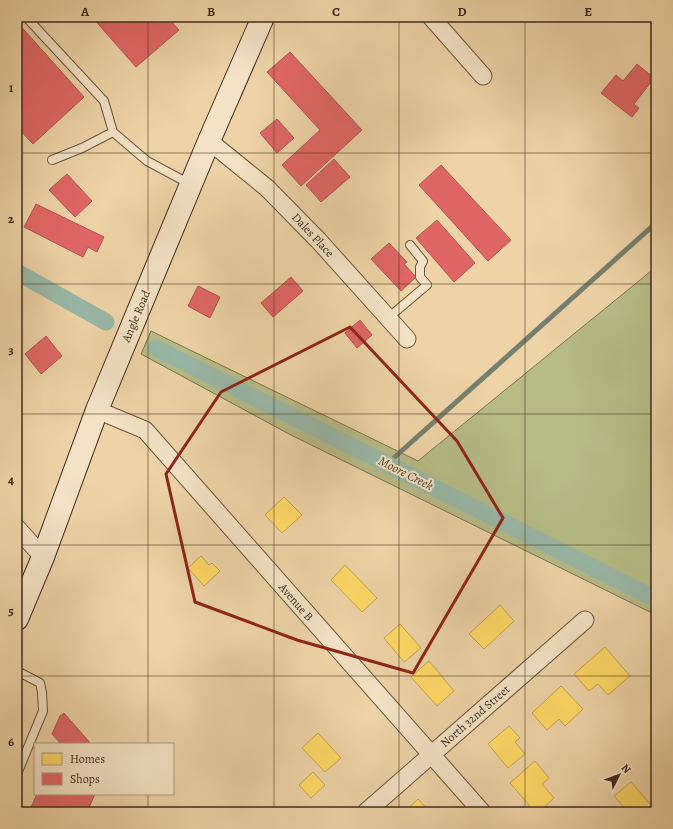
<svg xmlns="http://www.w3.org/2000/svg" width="673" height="829" font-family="Alegreya,serif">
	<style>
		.green { fill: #b7bc87; stroke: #7c7450 }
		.homes { fill: #ffd966; stroke: #c6a54f }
		.shops { fill: #e06666; stroke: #b1544f }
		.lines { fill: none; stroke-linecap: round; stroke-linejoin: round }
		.stream { stroke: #76806f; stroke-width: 5 }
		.canal { stroke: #99b8a8; stroke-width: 17 }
		.service-casing { stroke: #6d553d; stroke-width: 10 }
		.minor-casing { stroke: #6d553d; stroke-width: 19 }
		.secondary-casing { stroke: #422b1a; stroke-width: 24 }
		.service { stroke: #f3e2c5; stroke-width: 8 }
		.minor { stroke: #f3e2c5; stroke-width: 17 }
		.secondary { stroke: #f3e2c5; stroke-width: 22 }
		.marked { fill: none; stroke: #8f2418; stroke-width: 3; stroke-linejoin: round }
		.grid { fill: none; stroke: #422b1a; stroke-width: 1; stroke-opacity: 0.55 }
		.labels { text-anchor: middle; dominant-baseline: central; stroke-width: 4; stroke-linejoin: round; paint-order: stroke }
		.street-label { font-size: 12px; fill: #422b1a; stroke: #f3e2c5 }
		.water-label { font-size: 13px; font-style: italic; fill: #534736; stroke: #f3e2c5 }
		.neatline { fill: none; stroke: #422b1a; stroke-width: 1.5 }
		.grid-label { font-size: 13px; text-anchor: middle; font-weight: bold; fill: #422b1a }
	</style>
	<rect width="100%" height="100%" fill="#edd3a6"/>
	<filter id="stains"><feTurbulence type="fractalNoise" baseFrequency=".005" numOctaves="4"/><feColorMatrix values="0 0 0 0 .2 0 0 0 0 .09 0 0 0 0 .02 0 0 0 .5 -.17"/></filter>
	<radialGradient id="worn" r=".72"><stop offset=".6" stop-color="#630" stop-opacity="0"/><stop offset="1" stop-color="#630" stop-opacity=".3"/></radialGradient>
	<!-- green -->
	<polygon class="green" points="656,267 656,615 289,434 141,354 151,331 418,461"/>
	<!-- homes -->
	<g class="homes">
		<polygon points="284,497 302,515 282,533 265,515"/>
		<polygon points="201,556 209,565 212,563 220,571 204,586 188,568"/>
		<polygon points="345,565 377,598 362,612 331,580"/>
		<polygon points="500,605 514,621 484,649 469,634"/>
		<polygon points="400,624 421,648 404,662 384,638"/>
		<polygon points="605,647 630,676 608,695 598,684 589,691 574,674"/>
		<polygon points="429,661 454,691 437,706 411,677"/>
		<polygon points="561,686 583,709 565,726 559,719 547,730 532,713"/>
		<polygon points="509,726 520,738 515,742 525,754 508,768 488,744"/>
		<polygon points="318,733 341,758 325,772 302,748"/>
		<polygon points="535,761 549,778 542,784 554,798 539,812 535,812 510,783"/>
		<polygon points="313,772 325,785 311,798 299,785"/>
		<polygon points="631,782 656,811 656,812 624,812 627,810 614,796"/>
		<polygon points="418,799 430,812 404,812"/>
		<polygon points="574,807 579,812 569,812"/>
		<polygon points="560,808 564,812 555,812"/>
	</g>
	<!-- shops -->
	<g class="shops">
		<polygon points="92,17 167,17 179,30 136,67"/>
		<polygon points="17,22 84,97 33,144 17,127"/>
		<polygon points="290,52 362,130 301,186 282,165 320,130 267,72"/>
		<polygon points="637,64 654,78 634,104 639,108 632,117 601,93 616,75 623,81"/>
		<polygon points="277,119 294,138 277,153 260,133"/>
		<polygon points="334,159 350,177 321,202 306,185"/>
		<polygon points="441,165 511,240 488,261 419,185"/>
		<polygon points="67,174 92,201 75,217 49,190"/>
		<polygon points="36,204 104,237 97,252 88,247 83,257 24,227"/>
		<polygon points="437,220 475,263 454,282 416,238"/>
		<polygon points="389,243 407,262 404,264 416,277 401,291 371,259"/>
		<polygon points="291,277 303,291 273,317 261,303"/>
		<polygon points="198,286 220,297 210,318 188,306"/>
		<polygon points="360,320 372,335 357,348 345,333"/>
		<polygon points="46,336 62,356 41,374 25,354"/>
		<polygon points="64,713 91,744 61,744 52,734 60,716"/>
		<polygon points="37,794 95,794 87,812 29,812"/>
	</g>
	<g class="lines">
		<!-- stream -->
		<polyline class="stream" points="387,464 656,223"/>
		<!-- canal -->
		<g class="canal">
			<polyline points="17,272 106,322"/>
			<polyline points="156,348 656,599"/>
		</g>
		<!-- service casing -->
		<g class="service-casing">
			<g id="service">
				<polyline points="26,17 104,101 113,132 147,161 190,184"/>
				<polyline points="52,160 82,148 113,132"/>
				<polyline points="388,318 427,285 420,277 420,267 423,261 410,245"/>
				<polyline points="17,671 40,683 42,692 43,711 17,774"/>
			</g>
		</g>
		<!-- minor casing -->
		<g class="minor-casing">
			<g id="minor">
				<polyline points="431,17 483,76"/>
				<polyline points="209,141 267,188 319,241 407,339"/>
				<polyline points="97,410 145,430 482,812"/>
				<polyline points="17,528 43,557"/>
				<polyline points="366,812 585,620"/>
			</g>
		</g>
		<!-- secondary casing -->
		<g class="secondary-casing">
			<polyline id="secondary" points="17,619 43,557 97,410 209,141 263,17"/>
		</g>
		<!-- service -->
		<use href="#service" class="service"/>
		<!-- minor -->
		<use href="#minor" class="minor"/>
		<!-- secondary -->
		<use href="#secondary" class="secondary"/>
	</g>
	<!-- marked area -->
	<path class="marked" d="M350 327 457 441 503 518 413 673 297 640 195 602 166 474 221 392Z"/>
	<!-- grid -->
	<path class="grid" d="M148 17V744M274 17V812M399 17V812M525 17V812M17 153H656M17 284H656M17 414H656M17 545H656M17 676H656M148 794V812"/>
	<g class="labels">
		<!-- street labels -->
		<g class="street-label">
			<text transform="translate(313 235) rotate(47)">Dales Place</text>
			<text transform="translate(136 316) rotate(-67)">Angle Road</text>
			<text transform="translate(296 602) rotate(49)">Avenue B</text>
			<text transform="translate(475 716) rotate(-41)">North 32nd Street</text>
		</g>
		<!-- water labels -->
		<g class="water-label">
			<text transform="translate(406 473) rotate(27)">Moore Creek</text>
		</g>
	</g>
	<!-- margin -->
	<rect width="673" height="829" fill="none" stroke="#edd3a6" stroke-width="44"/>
	<!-- legend -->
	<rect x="34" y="743" width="140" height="52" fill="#f3e2c5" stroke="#ac9981"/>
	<rect x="42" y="753" width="20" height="12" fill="#ffd966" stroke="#ac9981"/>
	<text x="70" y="763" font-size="12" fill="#422b1a">Homes</text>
	<rect x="42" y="773" width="20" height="12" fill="#e06666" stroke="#ac9981"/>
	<text x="70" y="783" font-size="12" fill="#422b1a">Shops</text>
	<!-- north arrow -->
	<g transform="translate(619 775) rotate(48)" stroke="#f3e2c5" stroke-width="3" paint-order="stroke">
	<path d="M0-3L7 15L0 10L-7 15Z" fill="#422b1a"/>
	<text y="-6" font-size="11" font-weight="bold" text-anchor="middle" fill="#422b1a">N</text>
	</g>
	<rect x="22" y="22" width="629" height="785" class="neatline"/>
	<g class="grid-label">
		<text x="85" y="16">A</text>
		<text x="211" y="16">B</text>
		<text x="336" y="16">C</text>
		<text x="462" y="16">D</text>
		<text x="588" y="16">E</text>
		<text x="11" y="92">1</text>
		<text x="11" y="223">2</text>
		<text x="11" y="354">3</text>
		<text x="11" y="484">4</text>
		<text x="11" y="615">5</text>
		<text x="11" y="746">6</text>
	</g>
	<rect width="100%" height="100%" filter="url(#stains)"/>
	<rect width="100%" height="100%" fill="url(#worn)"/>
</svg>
